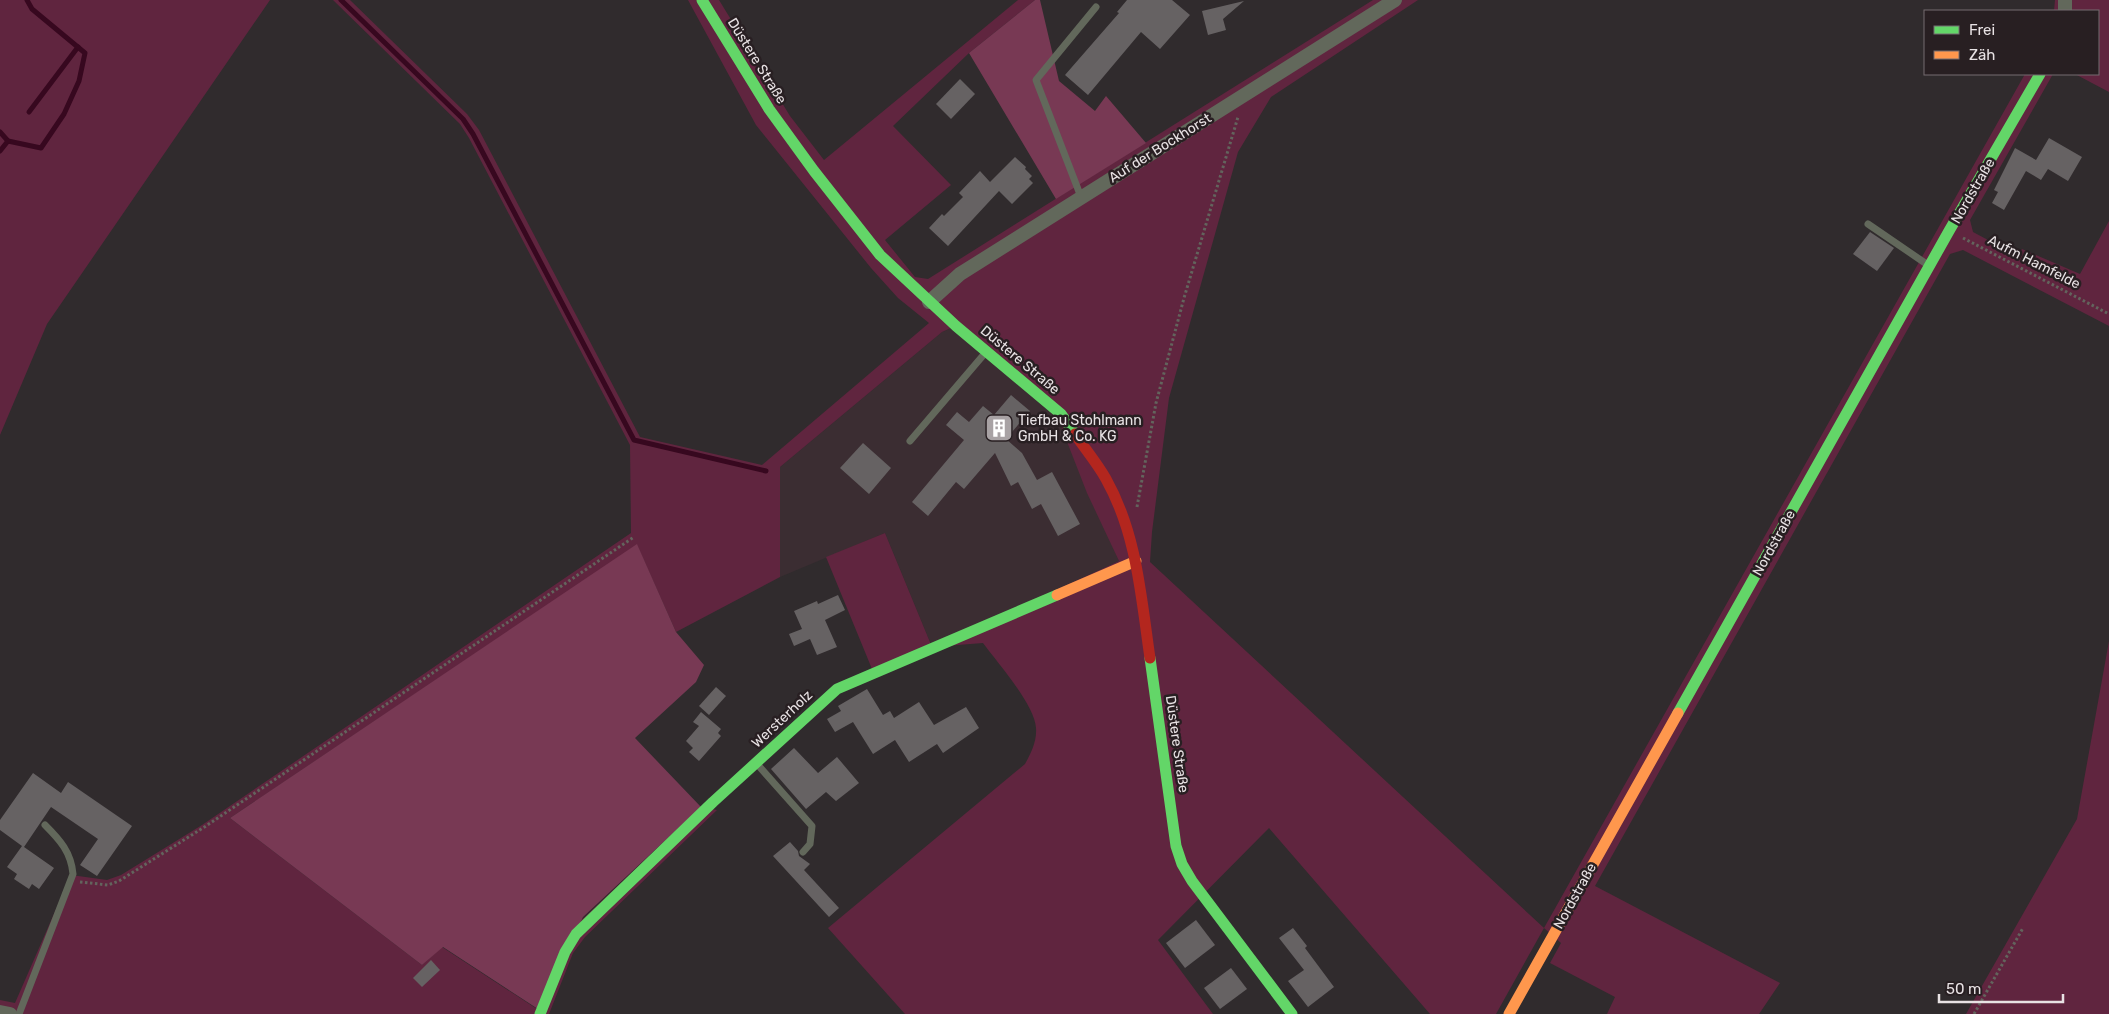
<svg xmlns="http://www.w3.org/2000/svg" width="2109" height="1014" font-family="Rubik,sans-serif">
	<style>
		.built { fill: #3b2d32 }
		.green { fill: #60253f }
		.forest { fill: #783954 }
		.lines { fill: none; stroke-linecap: round; stroke-linejoin: round }
		.stream { stroke: #37081f; stroke-width: 5 }
		.building { fill: #666263 }
		.path { stroke: #63645d; stroke-width: 3; stroke-dasharray: 2.5 2.5; stroke-linecap: butt }
		.lane { stroke: #62685b; stroke-width: 7 }
		.street { stroke: #62685b; stroke-width: 14 }
		.fast { stroke: #63d668; stroke-width: 11 }
		.slow { stroke: #ff974d; stroke-width: 11 }
		.jam { stroke: #b3261e; stroke-width: 11 }
		.labels { text-anchor: middle; dominant-baseline: central; stroke-width: 5; stroke-linejoin: round; paint-order: stroke }
		.street-label { font-size: 14px; fill: #e8e2e4; stroke: #281f22 }
		.poi-label { font-size: 14px; fill: #e8e2e4; stroke: #281f22; text-anchor: start }
	</style>
	<rect width="100%" height="100%" fill="#302b2d"/>
	<!-- built -->
	<polygon class="built" points="953,327 1057,416 1119,561 932,647 885,533 780,577 780,467 942,332"/>
	<!-- green -->
	<g class="green">
		<polygon points="0,0 270,0 47,324 0,435"/>
		<path d="M333 0H350L467 114 479 130 640 437 762 465 929 323 898 298 871 268 756 125 688 0H719L790 116 824 160 1018 0H1035L969 53 893 126 951 185 885 240 915 277 928 279 1373 0H1418L1271 97 1238 152 1169 398 1152 532 1150 562 1544 928 2025 74H2053L1970 220 1973 232 2018 256 2022 249 2080 274 2109 221V326L1963 250 1950 254 1595 886 1780 983 1759 1014H1607L1615 997 1550 963 1561 943 1544 928 1496 1014H1430L1269 828 1158 940 1213 1014H905L828 928 1025 764C1031 753 1037 741 1036 728 1035 705 997 662 983 643L932 647 872 669 826 557 885 533 932 647 1119 561 1087 493 1057 416 953 327 942 332 780 467V577L676 632 637 545 230 818 422 965 442 947 537 1009 563 944 573 928 701 807 717 810 585 937 573 953 549 1014H0V1000L15 1003 71 875 107 880 121 875 202 825 631 533 630 445 469 138 460 124Z"/>
		<polygon points="2055,0 2109,0 2109,92 2075,74 2098,74 2098,11 2054,11"/>
		<polygon points="2109,641 2109,1014 1966,1014 2077,819"/>
	</g>
	<!-- forest -->
	<g class="forest">
		<polygon points="1035,0 1040,0 1059,81 1095,111 1106,96 1146,143 1056,199 969,53"/>
		<polygon points="637,544 676,632 704,665 696,682 635,738 701,807 583,917 538,1009 443,947 422,965 230,818"/>
	</g>
	<g class="lines">
		<!-- stream -->
		<g class="stream">
			<polyline points="341,0 463,119 473,134 634,440 766,471"/>
			<polyline points="29,112 78,47"/>
			<polyline points="0,132 8,141 41,148 64,114 79,81 85,53 32,9 27,0"/>
			<polyline points="0,151 8,141"/>
		</g>
	</g>
	<!-- building -->
	<g class="building">
		<polygon points="1127,0 1172,0 1190,15 1160,49 1141,32 1088,95 1065,75 1119,13 1117,12"/>
		<polygon points="1244,1 1223,19 1226,30 1208,35 1202,11"/>
		<polygon points="960,79 975,94 951,119 936,104"/>
		<polygon points="2049,138 2082,157 2068,181 2048,169 2041,180 2026,171 2004,210 1992,203 1998,192 1994,190 2015,148 2036,160"/>
		<polygon points="1015,157 1026,167 1025,169 1032,176 1029,179 1033,183 1012,204 999,191 948,246 929,228 942,214 944,216 963,197 959,193 980,171 990,182"/>
		<polygon points="1870,232 1894,248 1877,271 1853,254"/>
		<polygon points="1011,395 1030,411 1006,439 1022,453 1037,480 1052,472 1080,524 1058,536 1041,504 1032,509 1018,482 1011,486 995,453 964,489 956,482 928,516 912,502 964,440 946,425 957,412 969,422 983,406 994,415"/>
		<polygon points="863,443 891,468 869,494 840,468"/>
		<polygon points="838,595 845,610 825,620 837,647 817,655 810,639 794,646 789,634 802,629 794,611 817,601 818,604"/>
		<polygon points="716,687 726,696 709,715 699,706"/>
		<polygon points="867,689 883,715 890,711 894,718 919,702 934,725 966,707 979,728 943,753 937,744 909,762 895,740 873,754 853,722 835,732 827,719 841,711 838,706"/>
		<polygon points="701,712 721,729 718,733 721,736 699,761 689,752 693,748 686,741 699,726 693,722"/>
		<polygon points="794,748 818,773 837,757 859,783 836,801 826,792 806,809 771,769"/>
		<polygon points="33,773 61,793 68,782 132,826 97,876 80,865 98,839 51,807 24,847 54,868 39,889 32,884 29,889 14,879 17,874 7,867 22,846 0,830 0,820"/>
		<polygon points="790,842 798,851 799,856 810,864 804,870 839,908 829,917 773,856"/>
		<polygon points="1196,920 1215,945 1185,968 1166,943"/>
		<polygon points="1293,928 1307,946 1305,948 1334,987 1308,1007 1288,981 1304,970 1279,938"/>
		<polygon points="431,960 440,970 422,987 413,978"/>
		<polygon points="1231,968 1247,989 1220,1009 1204,988"/>
	</g>
	<g class="lines">
		<!-- path -->
		<g class="path">
			<polyline points="1963,238 2109,314"/>
			<polyline points="1137,507 1156,403 1184,298 1238,117"/>
			<polyline points="80,882 108,885 119,881 206,826 634,537"/>
			<polyline points="1974,1014 2023,928"/>
		</g>
		<!-- lane -->
		<g class="lane">
			<polyline points="1081,197 1036,80 1096,7"/>
			<polyline points="1868,224 1928,265"/>
			<polyline points="910,441 986,352"/>
			<polyline points="757,764 812,826 810,844 803,852"/>
			<path d="M19 1014 73 874C71 852 60 840 45 825"/>
		</g>
		<!-- street -->
		<g class="street">
			<polyline points="2065,0 2065,11"/>
			<polyline points="929,302 960,274 1395,0"/>
			<polyline points="0,1012 10,1014"/>
		</g>
		<!-- fast -->
		<g class="fast">
			<polyline points="702,0 769,109 814,171 880,255 956,326 1061,414 1075,434"/>
			<polyline points="1150,658 1176,846 1182,864 1192,881 1292,1014"/>
			<polyline points="1678,713 1949,231 2040,74"/>
			<polyline points="540,1014 565,952 576,934 713,802 837,689 1057,595"/>
		</g>
		<!-- slow -->
		<g class="slow">
			<polyline points="1057,595 1136,561"/>
			<polyline points="1509,1014 1678,713"/>
		</g>
		<!-- jam -->
		<path class="jam" d="M1075 434C1085 449 1097 463 1106 479 1137 534 1141 597 1150 658"/>
	</g>
	<!-- icons -->
	<defs>
		<g id="building-square" transform="scale(1.4375)"><rect x="-9" y="-9" width="18" height="18" rx="4" fill="#a8a2a4" stroke="#281f22"/><path d="M-4-6H4V6H1V3H-1V6H-4ZM-2.5-4.3h1.7v1.8h-1.7ZM.8-4.3h1.7v1.8H.8ZM-2.5-1h1.7V.8h-1.7ZM.8-1h1.7V.8H.8Z" fill="#fff"/></g>
	</defs>
	<g fill-rule="evenodd">
		<use href="#building-square" x="999" y="428"/>
	</g>
	<g class="labels">
		<!-- street labels -->
		<g class="street-label">
			<text transform="translate(757 61) rotate(58)">Düstere Straße</text>
			<text transform="translate(1160 148) rotate(-32)">Auf der Bockhorst</text>
			<text transform="translate(1973 191) rotate(-60)">Nordstraße</text>
			<text transform="translate(2034 262) rotate(27)">Aufm Hamfelde</text>
			<text transform="translate(1020 360) rotate(40)">Düstere Straße</text>
			<text transform="translate(1774 543) rotate(-61)">Nordstraße</text>
			<text transform="translate(782 719) rotate(-43)">Wersterholz</text>
			<text transform="translate(1177 744) rotate(82)">Düstere Straße</text>
			<text transform="translate(1575 896) rotate(-61)">Nordstraße</text>
		</g>
		<!-- poi labels -->
		<g class="poi-label">
			<text x="1018" y="420">Tiefbau Stohlmann<tspan x="1018" dy="16">GmbH &amp; Co. KG</tspan></text>
		</g>
	</g>
	<!-- legend -->
	<rect x="1924" y="10" width="175" height="65" fill="#281f22" stroke="#756d70"/>
	<rect x="1934" y="26" width="25" height="8" fill="#63d668" stroke="#756d70"/>
	<text x="1969" y="35" font-size="15" fill="#e8e2e4">Frei</text>
	<rect x="1934" y="51" width="25" height="8" fill="#ff974d" stroke="#756d70"/>
	<text x="1969" y="60" font-size="15" fill="#e8e2e4">Zäh</text>
	<!-- scale -->
	<path d="M1939 994v8h124v-8" fill="none" stroke="#e8e2e4" stroke-width="2.5"/>
	<text x="1946" y="994" font-size="15" fill="#e8e2e4" stroke="#281f22" stroke-width="4" paint-order="stroke">50 m</text>
</svg>
